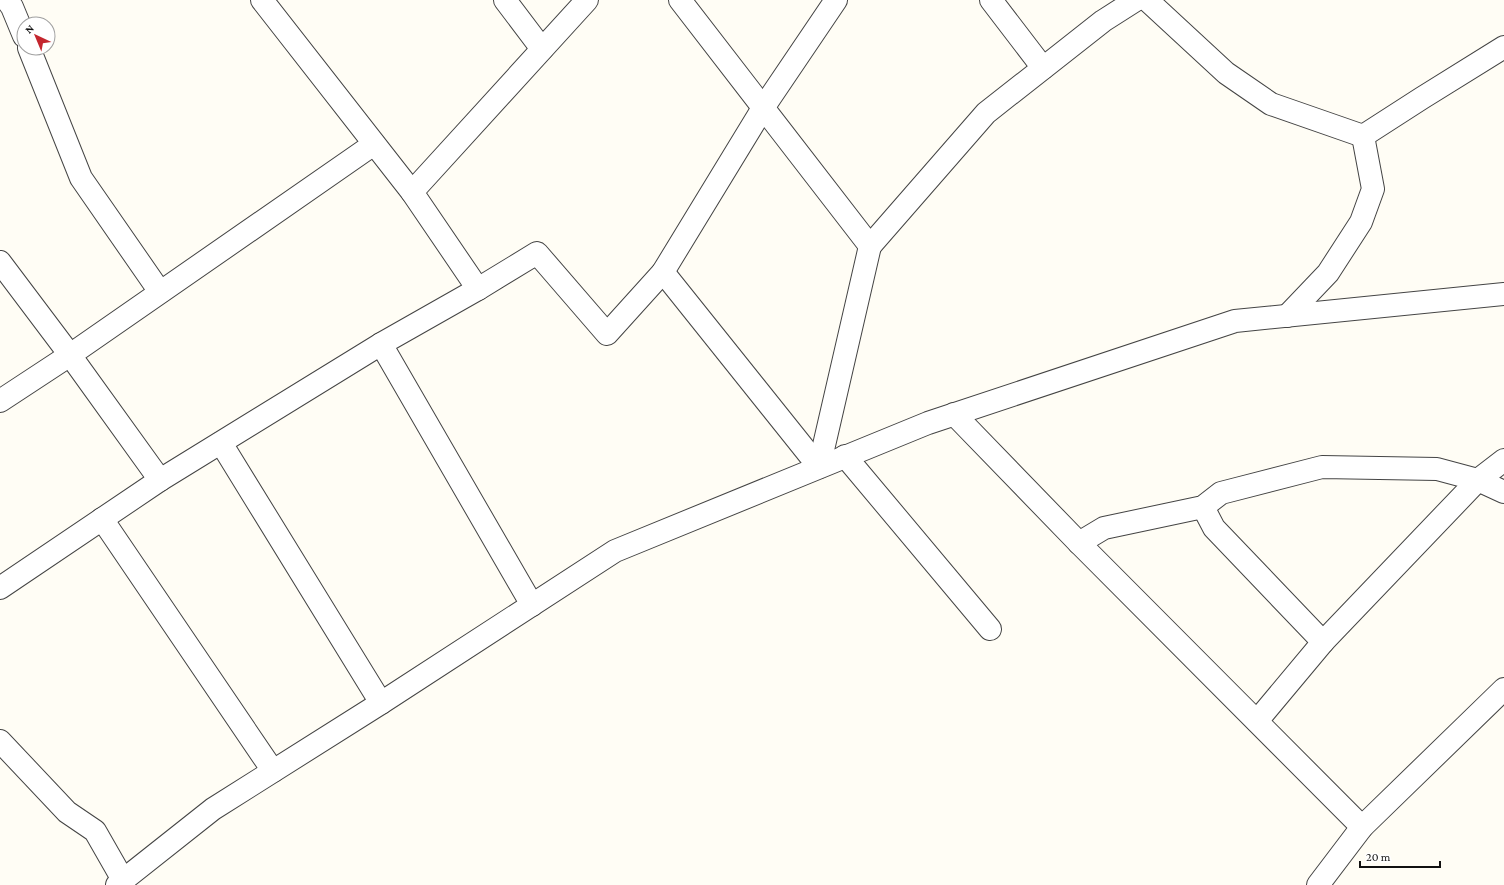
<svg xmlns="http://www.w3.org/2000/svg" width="1504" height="885" font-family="'Crimson Pro',serif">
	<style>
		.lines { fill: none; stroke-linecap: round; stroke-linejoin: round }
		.street-casing { stroke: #444; stroke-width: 24 }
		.street { stroke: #fff; stroke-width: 22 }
	</style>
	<rect width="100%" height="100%" fill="#fffdf5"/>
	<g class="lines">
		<!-- street casing -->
		<g class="street-casing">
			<g id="street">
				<polyline points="7,0 12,7 24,36"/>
				<polyline points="262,0 412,192"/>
				<polyline points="505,0 542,49"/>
				<polyline points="680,0 870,246 819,467"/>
				<polyline points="991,0 1043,68"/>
				<polyline points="1147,0 1226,73 1271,104 1363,136 1422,98 1504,47"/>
				<polyline points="29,48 81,178 160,292"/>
				<polyline points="870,246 986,113 1103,21 1136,0"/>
				<polyline points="0,262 70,355 160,480"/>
				<polyline points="663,272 819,467"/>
				<polyline points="478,289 537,253 607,334 663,272 763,108 836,0"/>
				<polyline points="1287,316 1328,273 1361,222 1373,189 1363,136"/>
				<polyline points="0,401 70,355 374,144"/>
				<polyline points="954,414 1079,543 1362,827"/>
				<polyline points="221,443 381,703"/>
				<polyline points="845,456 990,629"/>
				<polyline points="1203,507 1214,528 1323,642"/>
				<polyline points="102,519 273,771"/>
				<polyline points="1079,543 1104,528 1203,507 1221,493 1322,467 1437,469 1478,480 1504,492"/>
				<polyline points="0,588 160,480 381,344"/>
				<polyline points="532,605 381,344 478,289 412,192 587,0"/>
				<polyline points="1257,721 1323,642 1478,480 1504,460"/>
				<polyline points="0,741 67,812 95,831 123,880"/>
				<polyline points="117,885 213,809 381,703 615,551 928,423 1235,321 1504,294"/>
				<polyline points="1318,885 1362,827 1504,689"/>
			</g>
		</g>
		<!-- street -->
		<use href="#street" class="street"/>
	</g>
	<!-- north arrow -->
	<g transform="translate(36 36) rotate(316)"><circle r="19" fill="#ffffff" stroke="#a0a0a0"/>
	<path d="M0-3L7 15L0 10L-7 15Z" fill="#c4262e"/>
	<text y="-6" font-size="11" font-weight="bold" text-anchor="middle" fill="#111111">N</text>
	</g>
	<!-- scale -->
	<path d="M1360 861v6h80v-6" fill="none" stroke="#111111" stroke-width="2"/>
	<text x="1366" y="861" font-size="12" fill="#111111" stroke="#ffffff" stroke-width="3" paint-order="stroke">20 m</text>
</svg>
